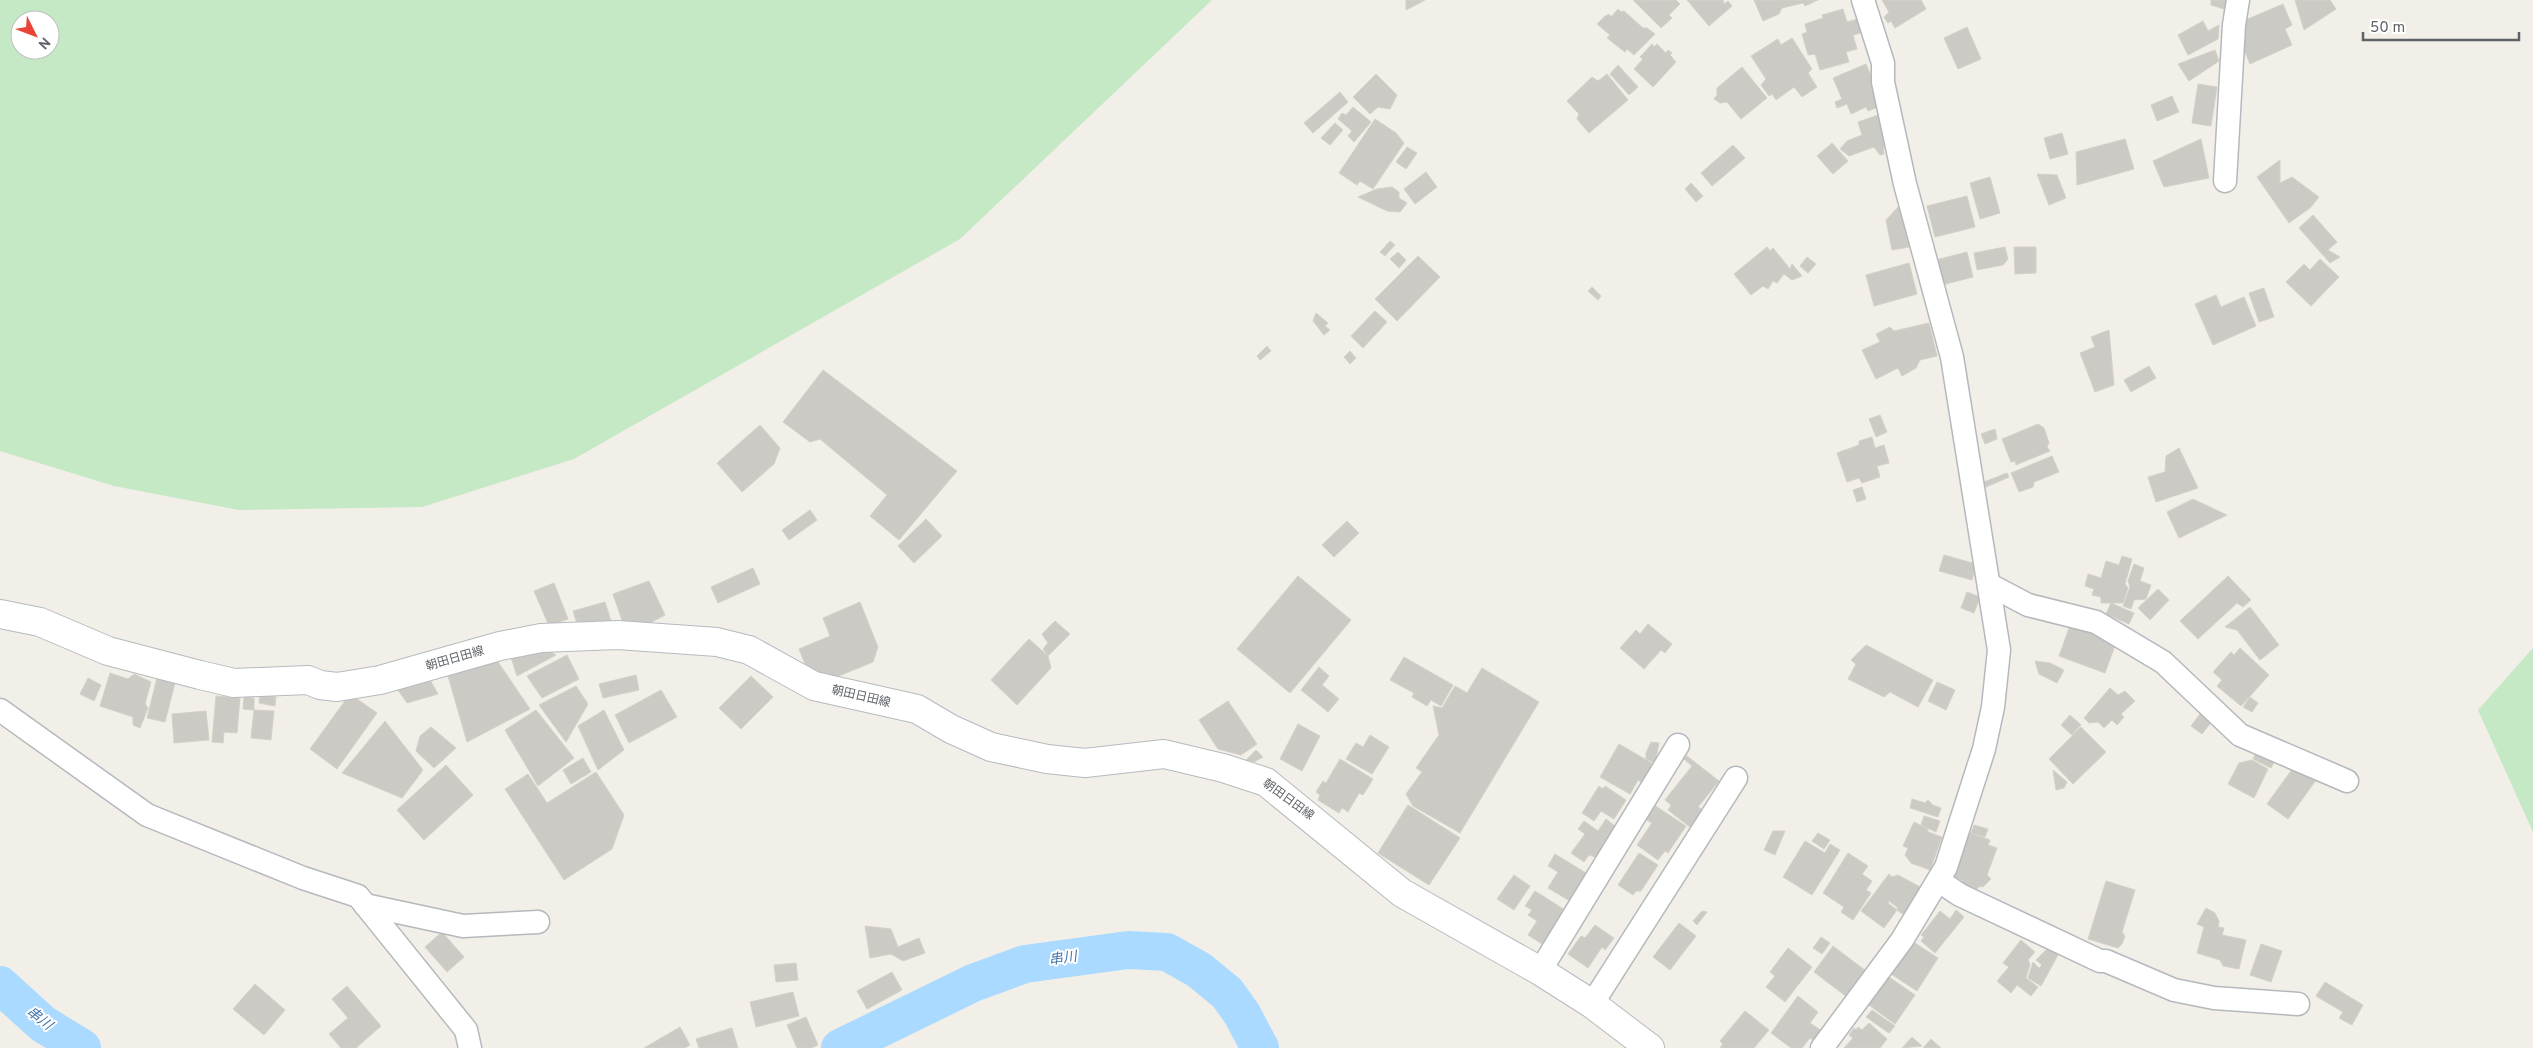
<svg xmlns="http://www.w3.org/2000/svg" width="2533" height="1048" font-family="Overpass,'Noto Sans JP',sans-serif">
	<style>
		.green { fill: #c5e8c5; fill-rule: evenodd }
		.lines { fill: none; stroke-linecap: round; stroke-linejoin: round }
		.river { stroke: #aadaff; stroke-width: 38 }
		.building { fill: #cccac5; stroke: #d6d1c6 }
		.minor-casing { stroke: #b5b8bc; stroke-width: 25 }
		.secondary-casing { stroke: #b6babf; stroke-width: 30 }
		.minor { stroke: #fff; stroke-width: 22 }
		.secondary { stroke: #fff; stroke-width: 28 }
		.labels { text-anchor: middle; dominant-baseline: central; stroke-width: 4; stroke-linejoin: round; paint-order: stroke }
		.street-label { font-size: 12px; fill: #5f6368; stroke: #fff }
		.water-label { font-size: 14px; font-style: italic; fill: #4174aa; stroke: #fff }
	</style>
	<rect width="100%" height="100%" fill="#f1efe8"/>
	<!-- green -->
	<g class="green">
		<path d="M0 0H1212L960 239 574 459 422 507 239 510 114 486 0 451ZM20 20H50V50H20Z"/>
		<polygon points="2533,648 2533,832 2478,710"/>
	</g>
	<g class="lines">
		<!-- river -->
		<g class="river">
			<polyline points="0,985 43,1024 82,1048"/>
			<polyline points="840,1048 973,983 1025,964 1128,950 1167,952 1199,970 1227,993 1242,1014 1260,1048"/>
		</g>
	</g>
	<!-- building -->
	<g class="building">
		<polygon points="1406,0 1425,0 1406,10"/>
		<polygon points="1633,0 1676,0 1680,4 1669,15 1672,18 1661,28"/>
		<polygon points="1687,0 1723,0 1724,4 1728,1 1732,6 1709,26"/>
		<polygon points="1754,0 1818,0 1805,6 1803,3 1782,8 1779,14 1763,21"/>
		<polygon points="1882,0 1921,0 1926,9 1895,28 1891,21 1888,23 1884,17 1889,12"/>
		<polygon points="2211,0 2227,0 2227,10 2211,5"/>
		<polygon points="2295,0 2330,0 2336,9 2304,30"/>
		<polygon points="2283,4 2292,25 2285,29 2292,45 2250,64 2234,25"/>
		<polygon points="1618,9 1621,12 1624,11 1643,28 1647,28 1655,34 1634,55 1627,49 1625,52 1607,38 1610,35 1597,24 1604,17 1609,14 1611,17"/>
		<polygon points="1843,9 1847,22 1857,19 1861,33 1853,35 1857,49 1846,52 1849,62 1820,70 1815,54 1808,55 1802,34 1807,32 1805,24 1823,18 1822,15"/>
		<polygon points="2203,21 2208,31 2219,25 2218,39 2188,55 2178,35"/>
		<polygon points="1967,27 1981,59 1958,69 1944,38"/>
		<polygon points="1792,38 1812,69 1808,73 1817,87 1802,97 1794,87 1776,100 1772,94 1769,96 1761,85 1766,79 1751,56 1778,39 1781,45"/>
		<polygon points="1652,44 1654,47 1657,44 1666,53 1668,50 1672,53 1670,55 1676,62 1653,87 1634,69 1643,59 1640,57"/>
		<polygon points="2215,50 2219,61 2189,81 2178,64"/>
		<polygon points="1866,64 1883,105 1868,111 1866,107 1851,114 1847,104 1837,108 1835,102 1842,99 1833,78"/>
		<polygon points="1618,65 1638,87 1629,95 1610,74"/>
		<polygon points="1742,67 1767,98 1741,119 1727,102 1720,103 1714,99 1717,95 1717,88"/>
		<polygon points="1376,74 1397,95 1390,109 1378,107 1370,114 1353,97"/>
		<polygon points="1607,74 1628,100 1589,133 1577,119 1579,114 1567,101 1592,77 1598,81"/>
		<polygon points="2198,84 2217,87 2211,126 2192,123"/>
		<polygon points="1340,92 1348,102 1313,133 1304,123"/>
		<polygon points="2172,96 2179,112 2157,121 2151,105"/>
		<polygon points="1353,107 1371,122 1354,142 1348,136 1352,131 1338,119 1342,113 1346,115"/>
		<polygon points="1878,115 1889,145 1883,147 1884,154 1880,155 1874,147 1849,156 1840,149 1847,141 1862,135 1858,122"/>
		<polygon points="1375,119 1396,133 1404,143 1373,189 1360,181 1357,185 1339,173"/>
		<polygon points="1335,123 1343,130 1330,145 1321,138"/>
		<polygon points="2062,133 2068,154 2050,159 2044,138"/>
		<polygon points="2125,139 2134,169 2077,185 2076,152"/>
		<polygon points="2201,139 2209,178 2164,187 2153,161"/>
		<polygon points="1832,143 1848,161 1833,174 1817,156"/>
		<polygon points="1733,145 1745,158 1712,186 1701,173"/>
		<polygon points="1407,147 1417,153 1406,169 1396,162"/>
		<polygon points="2280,160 2280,183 2292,177 2319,197 2310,208 2289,223 2257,177"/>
		<polygon points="1426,172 1437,187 1415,204 1404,189"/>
		<polygon points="2037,174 2057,175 2066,198 2049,205"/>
		<polygon points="1990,177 2000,213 1980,219 1970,183"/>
		<polygon points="1691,183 1703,196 1696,202 1685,189"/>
		<polygon points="1392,187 1399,192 1399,198 1407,203 1400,212 1387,211 1358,197 1377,189"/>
		<polygon points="1967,196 1975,227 1935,237 1927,206"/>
		<polygon points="1901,204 1909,247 1892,250 1886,220"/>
		<polygon points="2313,215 2337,242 2328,250 2340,257 2330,263 2299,228"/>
		<polygon points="1390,241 1395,245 1385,256 1380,252"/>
		<polygon points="1767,247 1770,251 1773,248 1790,269 1792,264 1802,276 1792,280 1784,274 1777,283 1773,281 1768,289 1763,286 1751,295 1734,274"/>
		<polygon points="2005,247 2008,259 2003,265 1977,270 1974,253"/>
		<polygon points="2014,247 2036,247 2036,273 2015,274"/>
		<polygon points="1398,252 1406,260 1399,268 1390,259"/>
		<polygon points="1967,252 1973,277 1942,285 1936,260"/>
		<polygon points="1418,256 1440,277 1397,321 1375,299"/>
		<polygon points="1807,257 1816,264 1808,273 1800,266"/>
		<polygon points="2320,259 2339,277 2311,306 2286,282 2304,264 2310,270"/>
		<polygon points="1909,263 1917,294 1874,306 1866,275"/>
		<polygon points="1592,287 1601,296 1598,300 1588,291"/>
		<polygon points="2264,288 2274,317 2259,322 2249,293"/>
		<polygon points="2216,295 2221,307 2244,297 2256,326 2213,345 2195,304"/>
		<polygon points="1375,311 1387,322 1363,348 1351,336"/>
		<polygon points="1316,313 1328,323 1325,326 1330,330 1324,335 1313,321"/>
		<polygon points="1929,323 1937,356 1920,360 1916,368 1902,376 1898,368 1876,379 1862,350 1880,342 1876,334 1890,327 1894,331"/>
		<polygon points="2109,330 2114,385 2095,392 2080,353 2095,347 2091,337"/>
		<polygon points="1267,346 1271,351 1260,360 1257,356"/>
		<polygon points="1350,351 1356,358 1350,364 1344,357"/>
		<polygon points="2149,366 2156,378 2131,392 2124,380"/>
		<polygon points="823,370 957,471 899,540 870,516 887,495 820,439 810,442 783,422"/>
		<polygon points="1880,415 1887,432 1876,437 1869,419"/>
		<polygon points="2038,424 2044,428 2049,443 2047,447 2050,451 2016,465 2015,461 2011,462 2002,439"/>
		<polygon points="760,425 780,448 774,464 742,492 717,463"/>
		<polygon points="1995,429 1997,439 1985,444 1981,434"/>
		<polygon points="1872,437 1875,448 1884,445 1889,463 1877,466 1880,477 1862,483 1859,478 1847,482 1837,453 1859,445 1859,441"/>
		<polygon points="2179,448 2198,488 2156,502 2148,477 2165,472 2166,456"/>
		<polygon points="2052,456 2059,472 2034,482 2033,487 2019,492 2011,473"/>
		<polygon points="2007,473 2009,477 1986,487 1984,482"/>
		<polygon points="1862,487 1866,499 1857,502 1853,490"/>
		<polygon points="2193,499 2227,515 2179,538 2167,512"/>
		<polygon points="810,510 817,520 789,540 782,530"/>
		<polygon points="926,519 942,536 914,563 898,546"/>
		<polygon points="1347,521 1359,533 1334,557 1322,545"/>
		<polygon points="1944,555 1976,564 1972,580 1939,571"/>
		<polygon points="2122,556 2132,559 2125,584 2128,588 2123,603 2101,603 2101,597 2092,595 2094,589 2085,586 2088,574 2101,578 2106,561 2119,565"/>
		<polygon points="2134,564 2144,568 2140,581 2151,585 2146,599 2134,600 2131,609 2123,606 2130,587 2128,581"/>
		<polygon points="753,568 760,584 718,603 711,587"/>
		<polygon points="1298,576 1351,620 1290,693 1237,649"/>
		<polygon points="2228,576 2251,600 2243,607 2237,603 2198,639 2180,621"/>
		<polygon points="649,581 665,615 627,635 613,594"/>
		<polygon points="554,583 568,619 549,626 534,591"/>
		<polygon points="2158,589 2169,600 2150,620 2138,608"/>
		<polygon points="1967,592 1980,597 1974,613 1961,608"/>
		<polygon points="605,602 611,621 579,630 573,611"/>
		<polygon points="860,602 878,647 873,662 814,686 799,649 830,636 823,618"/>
		<polygon points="2111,603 2134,613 2129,624 2106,614"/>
		<polygon points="2250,607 2279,645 2260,660 2237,630 2225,627"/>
		<polygon points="2072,620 2118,637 2105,673 2059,656"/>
		<polygon points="1055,621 1070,634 1048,656 1043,649 1048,643 1042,634"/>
		<polygon points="1648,624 1672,644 1665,653 1661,650 1644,669 1620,648 1636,630 1640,634"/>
		<polygon points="1029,639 1048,656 1051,668 1017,705 991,680"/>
		<polygon points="1866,645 1933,680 1918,707 1890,692 1884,697 1848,679 1856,664 1851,660"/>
		<polygon points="541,646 556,655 517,676 509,651"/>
		<polygon points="2240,648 2269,675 2241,706 2217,686 2222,680 2213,672 2231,652 2234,655"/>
		<polygon points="567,655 579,679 542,698 527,676"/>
		<polygon points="1404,657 1453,685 1441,706 1431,700 1427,706 1412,697 1414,693 1390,680"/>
		<polygon points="496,659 530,709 467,742 446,669"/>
		<polygon points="2035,661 2050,663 2064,670 2057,683 2039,674"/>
		<polygon points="1319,667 1329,676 1322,685 1339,699 1328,712 1301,690"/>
		<polygon points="1482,668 1539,702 1460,833 1413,806 1406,794 1422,772 1416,768 1439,735 1433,706 1442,708 1455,686 1467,693"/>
		<polygon points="110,673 128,679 134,674 151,682 145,704 148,708 140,728 133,725 133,717 100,706"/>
		<polygon points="158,674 176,679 165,722 147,718"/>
		<polygon points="636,675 639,690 603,698 599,684"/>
		<polygon points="751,676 773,697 741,729 719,708"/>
		<polygon points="88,678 101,685 94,701 80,694"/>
		<polygon points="429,678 438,694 407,703 398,690"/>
		<polygon points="1937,682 1955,690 1946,710 1928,701"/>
		<polygon points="576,686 588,704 566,742 539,705"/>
		<polygon points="2110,688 2118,695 2125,691 2135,701 2121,714 2124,717 2117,725 2112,720 2104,728 2098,722 2089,723 2084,718"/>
		<polygon points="661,690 677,717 629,743 615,715"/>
		<polygon points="350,694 377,713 337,769 310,749"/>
		<polygon points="260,695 276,697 275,706 259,703"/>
		<polygon points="216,696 240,698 237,733 224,732 223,743 212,742"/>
		<polygon points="244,697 254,698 254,710 243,709"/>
		<polygon points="2250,697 2258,703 2252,712 2243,707"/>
		<polygon points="1228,701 1257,744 1241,755 1218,749 1199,720"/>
		<polygon points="2205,707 2216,716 2202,734 2191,726"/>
		<polygon points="254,710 274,711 271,740 251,738"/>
		<polygon points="536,710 574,758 538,786 505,730"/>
		<polygon points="604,710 624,750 598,770 578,726"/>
		<polygon points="206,711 209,740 174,743 172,714"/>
		<polygon points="2070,715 2081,725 2072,735 2061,725"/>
		<polygon points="385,721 423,770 402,798 342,773"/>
		<polygon points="1298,724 1320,736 1302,771 1280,759"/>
		<polygon points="431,727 456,748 434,768 416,751 420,736"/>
		<polygon points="2081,727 2106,752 2073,784 2049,759"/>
		<polygon points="1370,735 1389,747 1372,774 1346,759 1356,743 1363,747"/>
		<polygon points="1651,742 1659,743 1655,763 1646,759 1646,753"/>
		<polygon points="1619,744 1657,766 1641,782 1638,780 1630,794 1600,777"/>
		<polygon points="2259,747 2277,756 2271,768 2253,759"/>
		<polygon points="1256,750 1263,757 1254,762 1246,760"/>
		<polygon points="1687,756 1719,781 1698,807 1703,810 1690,827 1668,810 1671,805 1665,800 1692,766 1684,759"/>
		<polygon points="583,758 591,772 571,784 563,770"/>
		<polygon points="1340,759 1373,779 1363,795 1359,793 1348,812 1342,808 1339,813 1318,800 1320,795 1316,792 1323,781 1326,783"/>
		<polygon points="2252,760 2268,769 2254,798 2228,784 2239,763"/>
		<polygon points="2298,761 2319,776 2288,819 2267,804"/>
		<polygon points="446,765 473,795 424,840 397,810"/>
		<polygon points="2053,770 2067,782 2064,788 2056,790"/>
		<polygon points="596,772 624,815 612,849 564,880 505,789 528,774 547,803"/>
		<polygon points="1599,786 1603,789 1605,786 1626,800 1614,819 1601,811 1594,821 1582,813"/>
		<polygon points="1912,799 1925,803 1928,800 1933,805 1941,808 1938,817 1910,808"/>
		<polygon points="1408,805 1460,838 1429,885 1378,853"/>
		<polygon points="1654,805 1686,826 1668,853 1665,851 1658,860 1637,845 1652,823 1645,819"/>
		<polygon points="1924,816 1940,821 1936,832 1921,825"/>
		<polygon points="1606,819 1619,829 1598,858 1589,855 1584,862 1571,853 1585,834 1578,829 1584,821 1598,831"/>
		<polygon points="1914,822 1928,829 1928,832 1942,837 1930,870 1911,863 1905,855 1908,848 1903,846"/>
		<polygon points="1974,825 1988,829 1985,837 1971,833"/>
		<polygon points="1773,831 1785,831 1775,855 1764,850"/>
		<polygon points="1968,832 1990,840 1988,845 1997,848 1987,875 1991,879 1983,887 1981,886 1976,889 1963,885 1962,880 1952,876"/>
		<polygon points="1818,833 1830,840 1824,849 1812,841"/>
		<polygon points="1805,841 1825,853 1830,844 1840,850 1812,895 1783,877"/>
		<polygon points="1639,853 1658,865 1641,891 1636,891 1633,895 1618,885"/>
		<polygon points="1848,853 1868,866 1862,874 1872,881 1866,890 1871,893 1853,920 1841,912 1844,907 1823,893"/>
		<polygon points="1555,854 1586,873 1570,901 1548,888 1558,872 1548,866"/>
		<polygon points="1889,874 1892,877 1898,875 1922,888 1906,916 1898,911 1897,907 1889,901 1888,903 1897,910 1884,928 1861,911"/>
		<polygon points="1514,875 1530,886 1514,910 1497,899"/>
		<polygon points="2106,881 2135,890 2122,932 2125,936 2122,944 2118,948 2088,939"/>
		<polygon points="1535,891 1565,910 1542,944 1528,935 1537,921 1528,915 1532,910 1525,906"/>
		<polygon points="2206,908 2215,913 2219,921 2218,927 2224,928 2222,935 2246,940 2239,969 2223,966 2220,960 2197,953 2204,927 2197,924"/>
		<polygon points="1956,910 1964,917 1935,953 1921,941 1924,937 1921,935 1940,911 1950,919"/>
		<polygon points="1702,911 1707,912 1697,925 1693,921"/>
		<polygon points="1679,923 1696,936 1670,970 1653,957"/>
		<polygon points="1595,925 1614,938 1605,950 1602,947 1588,968 1568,954 1581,936 1585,938"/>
		<polygon points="865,926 891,929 898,947 919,938 925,953 903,961 891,954 870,958"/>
		<polygon points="442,932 464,957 447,972 425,947"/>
		<polygon points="1821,937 1830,943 1822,954 1813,948"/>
		<polygon points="2021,940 2035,952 2028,960 2030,964 2026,978 2038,987 2031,996 2017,985 2011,993 1997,981 2009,967 2003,963"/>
		<polygon points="1912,941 1938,958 1917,991 1891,974"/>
		<polygon points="2261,944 2282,951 2271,982 2250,975"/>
		<polygon points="1833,946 1866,971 1847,997 1814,972"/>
		<polygon points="2050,946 2058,955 2041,986 2028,978 2033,962 2039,968 2042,965 2036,960"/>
		<polygon points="1788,948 1812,967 1785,1002 1766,987 1775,976 1770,972"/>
		<polygon points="796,963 798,980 776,982 774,965"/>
		<polygon points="892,972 902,990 867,1009 857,991"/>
		<polygon points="1886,975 1915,995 1895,1024 1866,1003"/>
		<polygon points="2325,982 2363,1005 2352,1025 2339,1018 2343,1012 2316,996"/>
		<polygon points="255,984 285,1010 264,1035 233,1009"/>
		<polygon points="347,986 381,1026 356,1048 341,1048 329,1034 348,1018 332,999"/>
		<polygon points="793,992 799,1016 756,1027 750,1002"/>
		<polygon points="1798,996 1818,1012 1810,1023 1822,1031 1815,1041 1810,1038 1802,1048 1791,1048 1771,1033"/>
		<polygon points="1872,1010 1895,1026 1889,1033 1866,1017"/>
		<polygon points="1745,1011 1769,1030 1754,1048 1720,1048 1723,1044 1720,1041"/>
		<polygon points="806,1017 818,1045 811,1048 797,1048 787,1025"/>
		<polygon points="1869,1023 1887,1039 1880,1048 1844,1048 1853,1038 1849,1035 1854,1028 1856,1030 1858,1027 1862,1030"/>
		<polygon points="680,1027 690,1045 685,1048 644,1048"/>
		<polygon points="732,1028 738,1048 699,1048 696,1039"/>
		<polygon points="1912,1037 1922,1046 1902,1048"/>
		<polygon points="1931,1039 1941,1048 1923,1048"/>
	</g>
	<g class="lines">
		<!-- minor casing -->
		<g class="minor-casing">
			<g id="minor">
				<polyline points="2225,181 2234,25 2238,0"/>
				<polyline points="1990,585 2028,605 2096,622 2163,662 2240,735 2347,781"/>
				<polyline points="0,710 147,815 303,878 358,896 466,1030 470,1048"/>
				<polyline points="1939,881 1960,895 2100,961 2106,961 2174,990 2214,998 2298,1004"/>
				<polyline points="365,905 463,926 538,922"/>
				<polyline points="1540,971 1678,745"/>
				<polyline points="1592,1004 1736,778"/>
				<polyline points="1822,1048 1902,940 1946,867 1984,749 1993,707 1999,650 1952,357 1905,184 1883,82 1883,63 1863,0"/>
			</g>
		</g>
		<!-- secondary casing -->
		<g class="secondary-casing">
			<polyline id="secondary" points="0,614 40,622 108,651 200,675 234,683 308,680 320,685 337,687 380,680 500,646 541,638 618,635 717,642 749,650 814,686 917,709 951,729 991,747 1047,759 1085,763 1164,754 1223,768 1266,782 1402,893 1540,971 1592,1004 1650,1048"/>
		</g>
		<!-- minor -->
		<use href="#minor" class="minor"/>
		<!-- secondary -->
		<use href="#secondary" class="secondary"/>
	</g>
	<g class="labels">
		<!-- street labels -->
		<g class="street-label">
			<text transform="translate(455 659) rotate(-16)">朝田日田線</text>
			<text transform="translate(861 697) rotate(13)">朝田日田線</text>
			<text transform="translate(1288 800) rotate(36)">朝田日田線</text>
		</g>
		<!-- water labels -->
		<g class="water-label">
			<text transform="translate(1063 959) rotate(-8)">串川</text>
			<text transform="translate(39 1019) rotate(38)">串川</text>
		</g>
	</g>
	<!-- north arrow -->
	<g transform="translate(35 35) rotate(132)"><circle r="24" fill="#ffffff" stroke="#bfc1c3"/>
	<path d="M0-4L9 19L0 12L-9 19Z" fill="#ea4335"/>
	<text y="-8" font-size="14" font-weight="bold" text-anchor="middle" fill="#5f6368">N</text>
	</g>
	<!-- scale -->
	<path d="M2363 32v8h156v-8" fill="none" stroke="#5f6368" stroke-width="2.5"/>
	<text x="2370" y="32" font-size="15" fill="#5f6368" stroke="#ffffff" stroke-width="4" paint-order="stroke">50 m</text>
</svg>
